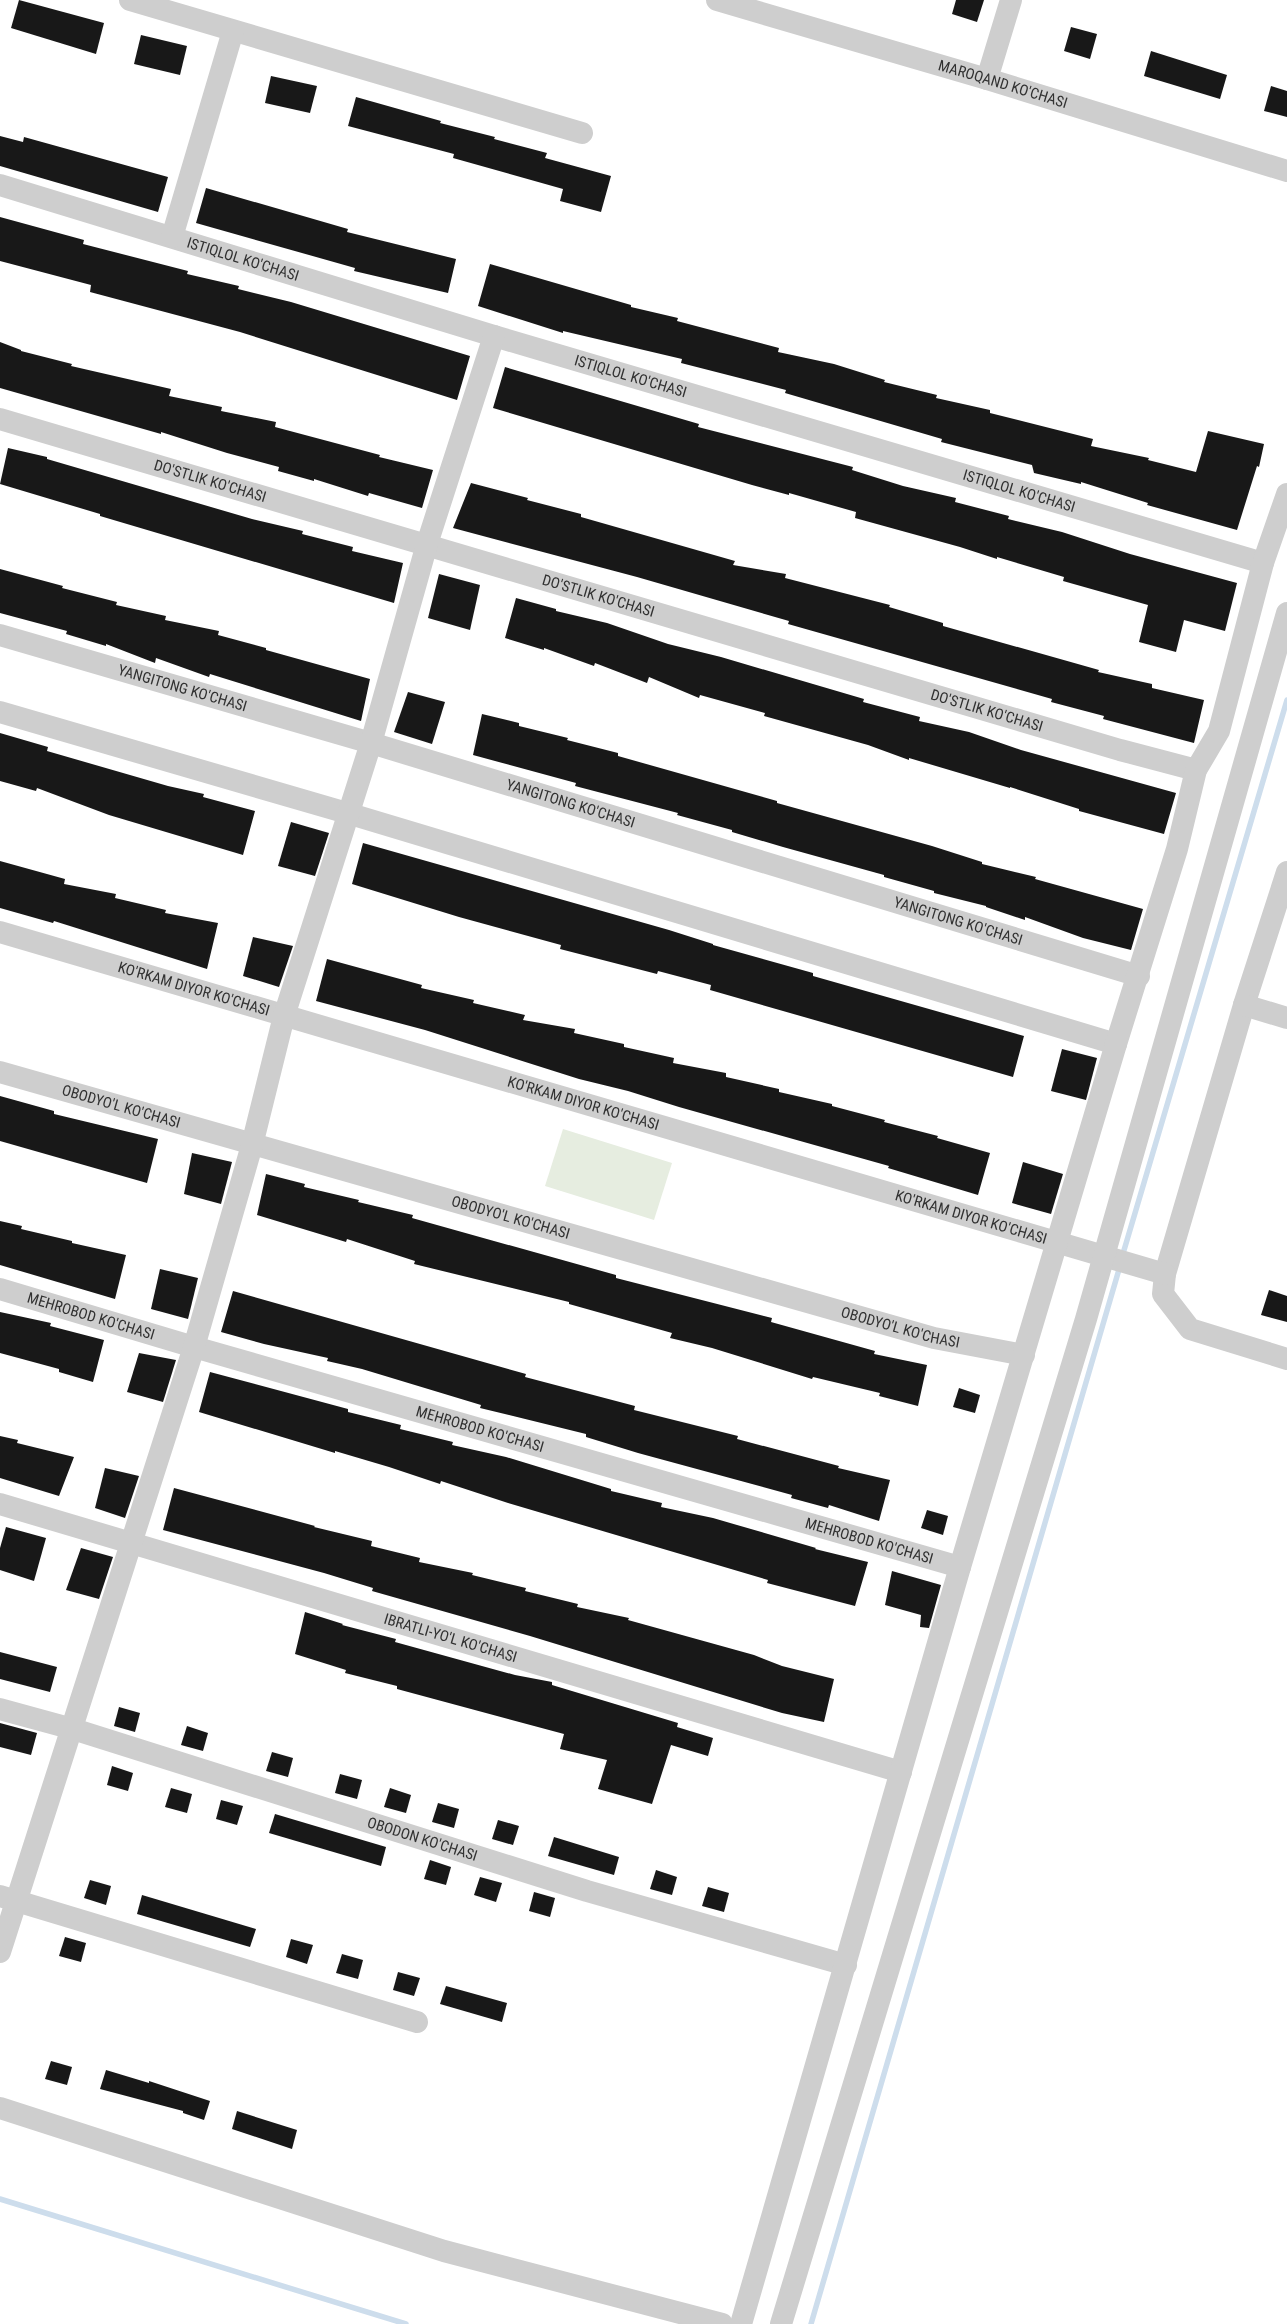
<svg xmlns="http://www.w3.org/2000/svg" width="1287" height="2324" font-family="'Roboto Condensed',sans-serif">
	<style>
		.green { fill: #e6ede0 }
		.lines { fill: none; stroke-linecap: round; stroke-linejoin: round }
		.stream { stroke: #cdddec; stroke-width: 5.5 }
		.building { fill: #181818 }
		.minor { stroke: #cecece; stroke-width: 22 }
		.labels { text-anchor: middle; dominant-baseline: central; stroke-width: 5; stroke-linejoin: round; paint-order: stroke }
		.street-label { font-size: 15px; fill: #313131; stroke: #fff }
	</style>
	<rect width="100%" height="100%" fill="#fff"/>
	<!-- green -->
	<polygon class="green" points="563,1129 672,1163 654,1220 545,1186"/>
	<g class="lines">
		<!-- stream -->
		<g class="stream">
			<polyline points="1122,1257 1287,700"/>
			<polyline points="0,2199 406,2324"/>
			<polyline points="811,2324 1120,1266"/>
		</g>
	</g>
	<!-- building -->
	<g class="building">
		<polygon points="19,0 104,23 96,54 11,28"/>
		<polygon points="956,0 984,0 977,22 952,14"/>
		<polygon points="1071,27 1097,34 1090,59 1064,51"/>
		<polygon points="141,35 187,46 180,75 134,64"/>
		<polygon points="1151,51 1227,75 1220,99 1144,76"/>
		<polygon points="271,76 317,86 310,113 265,103"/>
		<polygon points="1271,86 1287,91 1287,117 1264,111"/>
		<polygon points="356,97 441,121 440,123 495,137 494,139 547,153 545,158 611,176 601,212 560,201 563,189 453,158 454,154 348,126"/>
		<polygon points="0,136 23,142 24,137 168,177 158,212 0,166"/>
		<polygon points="206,188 348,229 347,232 456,259 448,293 354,271 355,268 196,223"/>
		<polygon points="0,217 84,240 83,244 188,271 187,274 239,286 238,289 291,302 470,356 457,400 240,332 90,292 91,285 0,261"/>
		<polygon points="490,264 631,305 631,307 678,318 677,321 779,348 778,352 834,364 885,380 884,382 937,395 936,398 990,410 990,413 1093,439 1091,446 1149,458 1148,460 1196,472 1208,431 1264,444 1259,467 1257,466 1237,530 1147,505 1148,503 1081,482 1081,484 1034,473 1032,465 941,442 942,439 785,393 786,390 681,363 682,359 563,331 563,333 478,306"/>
		<polygon points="0,342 21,350 21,351 72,364 71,366 171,389 169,396 222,407 221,411 276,422 275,427 380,455 379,457 433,470 422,508 369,493 368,496 314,479 314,481 278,471 279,467 227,453 161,432 161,434 0,388"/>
		<polygon points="505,367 699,424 698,427 853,467 852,470 903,486 956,498 955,502 1009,516 1008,519 1062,532 1130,554 1237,583 1225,631 1184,620 1176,652 1139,642 1148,605 1063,581 1064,577 997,557 997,559 960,547 855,518 856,512 789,493 789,495 752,485 493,408"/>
		<polygon points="8,448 47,457 47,459 252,519 303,531 302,534 353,547 352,551 403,563 394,603 100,516 100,514 0,484"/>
		<polygon points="471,483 528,498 527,500 581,514 581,517 735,561 733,565 786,574 785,578 890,605 889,607 943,623 943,626 1099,670 1098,672 1152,684 1152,688 1204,700 1194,743 1103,719 1104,716 1051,702 1052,699 788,624 789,621 637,577 453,528"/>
		<polygon points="0,569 63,586 62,588 117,602 116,605 166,616 165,620 219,631 218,635 266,648 266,650 370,679 361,721 210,674 209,677 156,658 155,663 106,644 106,646 66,634 67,631 0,613"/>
		<polygon points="439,574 480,585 470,630 428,618"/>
		<polygon points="516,598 556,609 556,611 607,623 668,644 721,657 864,699 863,702 920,717 919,721 969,732 1021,750 1176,793 1164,834 1079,811 1079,809 1010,787 1010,788 909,758 909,760 868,745 764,716 765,713 700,695 699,698 649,677 647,683 595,663 594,666 544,648 544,650 505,638"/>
		<polygon points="408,692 445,702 432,744 394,732"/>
		<polygon points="482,714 519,723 519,726 568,738 567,740 618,753 618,756 777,801 777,803 932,846 982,862 982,864 1036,877 1035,879 1143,909 1131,950 1083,938 1025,917 1025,920 986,907 986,906 934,893 934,891 884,877 884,875 783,847 732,832 732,830 677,815 678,813 575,786 576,783 473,755"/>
		<polygon points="0,733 48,747 47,751 168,786 204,794 203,797 255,811 243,855 109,815 37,788 36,791 0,781"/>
		<polygon points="291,822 329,833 315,876 278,866"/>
		<polygon points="363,843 669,930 713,944 713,945 813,973 813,976 1024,1036 1013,1077 710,990 711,985 658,971 657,974 560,949 561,945 459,917 352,884"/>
		<polygon points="0,861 65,879 64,884 116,894 115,898 166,910 165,913 218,923 207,969 54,921 53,923 0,908"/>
		<polygon points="253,937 293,946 279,987 243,976"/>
		<polygon points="327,959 422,985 421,988 474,1000 473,1003 525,1015 523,1020 575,1029 574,1033 624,1044 624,1047 674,1058 673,1063 726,1073 726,1077 779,1089 779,1092 832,1104 832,1106 885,1120 884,1122 938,1136 937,1138 990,1153 978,1195 888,1168 889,1166 679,1107 628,1091 579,1079 425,1030 316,1001"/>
		<polygon points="1062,1049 1097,1058 1086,1100 1051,1091"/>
		<polygon points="0,1096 54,1111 54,1114 158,1139 147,1183 0,1141"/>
		<polygon points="192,1153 232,1162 221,1204 184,1194"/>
		<polygon points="1023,1162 1063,1174 1051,1214 1012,1203"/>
		<polygon points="266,1174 305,1184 304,1187 359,1200 358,1202 413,1215 412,1218 616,1275 616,1278 772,1318 771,1322 875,1351 874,1354 927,1365 918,1406 879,1396 880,1393 813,1377 812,1379 712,1348 670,1338 672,1333 569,1304 569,1302 414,1264 415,1261 347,1239 346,1242 257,1215"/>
		<polygon points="0,1221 22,1226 21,1229 72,1241 72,1243 126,1255 115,1299 0,1265"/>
		<polygon points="160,1269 198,1278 188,1319 151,1309"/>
		<polygon points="1269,1290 1287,1296 1287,1322 1261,1315"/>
		<polygon points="233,1291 526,1374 525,1377 635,1406 634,1410 738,1436 737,1439 839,1466 838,1468 890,1480 879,1521 829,1505 828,1508 791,1498 792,1495 638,1453 586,1437 586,1434 480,1408 481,1405 362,1369 327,1361 328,1358 264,1344 221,1332"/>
		<polygon points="0,1312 51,1323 50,1326 104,1340 93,1382 59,1372 59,1369 0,1353"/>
		<polygon points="139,1353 176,1360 163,1402 127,1392"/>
		<polygon points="210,1372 348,1409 348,1412 401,1425 400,1429 453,1442 452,1445 506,1457 611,1489 611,1491 662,1503 661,1507 713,1518 816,1548 815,1549 868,1562 855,1606 767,1583 768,1580 508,1503 441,1481 440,1484 389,1467 335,1451 335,1453 199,1412"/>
		<polygon points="959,1388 980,1395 975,1413 953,1407"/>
		<polygon points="0,1436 18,1440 17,1443 74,1457 59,1496 0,1478"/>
		<polygon points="105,1468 139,1476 125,1518 95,1508"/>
		<polygon points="174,1488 315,1526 314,1527 372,1541 371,1546 420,1558 419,1562 473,1573 472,1575 526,1588 525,1591 578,1604 577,1607 629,1618 628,1620 754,1655 782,1666 834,1679 824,1722 782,1713 530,1636 372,1591 373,1588 324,1573 163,1530"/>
		<polygon points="927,1510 948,1516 943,1535 921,1528"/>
		<polygon points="6,1527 46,1538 34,1581 0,1570 0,1548"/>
		<polygon points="81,1548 113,1557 99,1599 66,1590"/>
		<polygon points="892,1571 941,1585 929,1628 920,1627 921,1615 885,1605"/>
		<polygon points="305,1612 343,1624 342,1625 396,1639 395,1642 515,1675 552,1682 552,1685 678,1723 677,1727 713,1738 708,1756 671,1745 652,1804 598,1789 607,1760 560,1749 564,1734 397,1689 397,1686 345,1673 346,1670 295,1654"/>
		<polygon points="0,1652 57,1667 50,1692 0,1679"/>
		<polygon points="119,1707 140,1713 135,1732 114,1726"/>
		<polygon points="0,1723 37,1733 31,1755 0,1747"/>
		<polygon points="187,1726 208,1733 203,1751 181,1745"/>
		<polygon points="272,1752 293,1758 288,1777 266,1771"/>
		<polygon points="112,1766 133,1773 128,1791 107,1785"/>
		<polygon points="340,1774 362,1780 357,1799 335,1793"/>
		<polygon points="171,1788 192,1794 187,1813 165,1807"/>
		<polygon points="390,1788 411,1795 406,1813 384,1807"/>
		<polygon points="221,1800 243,1806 237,1825 216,1819"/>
		<polygon points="438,1803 459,1809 454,1828 432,1822"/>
		<polygon points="275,1814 386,1847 381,1866 269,1833"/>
		<polygon points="498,1820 519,1826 513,1845 492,1839"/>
		<polygon points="554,1837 619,1857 614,1875 548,1856"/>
		<polygon points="430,1860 451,1867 446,1885 424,1879"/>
		<polygon points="656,1870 677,1877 672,1895 650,1889"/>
		<polygon points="480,1877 502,1883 496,1902 474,1895"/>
		<polygon points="90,1880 111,1886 106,1905 84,1898"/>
		<polygon points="708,1887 729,1893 724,1912 702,1906"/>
		<polygon points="534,1892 555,1898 550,1917 529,1911"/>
		<polygon points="142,1895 256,1929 250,1947 137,1914"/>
		<polygon points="65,1937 86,1943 81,1962 59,1956"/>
		<polygon points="291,1939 313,1945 307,1964 286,1957"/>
		<polygon points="342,1954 363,1960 358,1979 336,1973"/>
		<polygon points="398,1972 420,1978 414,1996 393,1990"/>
		<polygon points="446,1986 507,2003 502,2022 440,2004"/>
		<polygon points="51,2061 72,2067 67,2085 45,2079"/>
		<polygon points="106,2070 149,2083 149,2081 210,2101 204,2120 183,2113 183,2111 100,2089"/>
		<polygon points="237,2111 297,2130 292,2149 232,2129"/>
	</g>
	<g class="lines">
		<!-- minor -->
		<g class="minor">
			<polyline points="130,0 582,133"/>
			<path id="s1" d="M717 0 987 79 1287 171"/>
			<polyline points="987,79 1011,0"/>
			<path id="s2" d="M0 185 494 336 1263 563"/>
			<polyline points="172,237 233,31"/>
			<path id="s3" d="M0 419 1120 750 1196 770"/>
			<path id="s4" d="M0 635 371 743 1139 976"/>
			<polyline points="0,712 347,813 1116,1044"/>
			<polyline points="1287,872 1244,1005 1165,1274 1163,1294 1190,1329 1287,1359"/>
			<path id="s5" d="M0 932 1165 1274"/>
			<polyline points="1244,1005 1287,1018"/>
			<path id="s6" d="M0 1072 934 1338 1024 1355"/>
			<path id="s7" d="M0 1289 194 1347 960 1567"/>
			<path id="s8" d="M0 1504 901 1772"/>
			<path id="s9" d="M0 1709 73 1729 587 1891 846 1965"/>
			<polyline points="0,1896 417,2022"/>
			<polyline points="0,1952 194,1347 252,1145 284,1016 371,743 427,544 494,336"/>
			<polyline points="0,2108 444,2251 722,2324"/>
			<polyline points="741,2324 960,1567 1116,1044 1177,849 1196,770 1219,731 1263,563 1287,494"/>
			<polyline points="781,2324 1086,1319 1287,613"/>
		</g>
	</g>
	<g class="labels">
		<!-- street labels -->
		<g class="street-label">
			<text stroke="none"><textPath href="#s1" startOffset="298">MAROQAND KO'CHASI</textPath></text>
			<text stroke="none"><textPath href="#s2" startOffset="254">ISTIQLOL KO'CHASI</textPath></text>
			<text stroke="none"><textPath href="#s2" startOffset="659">ISTIQLOL KO'CHASI</textPath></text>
			<text stroke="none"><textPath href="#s3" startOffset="219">DO'STLIK KO'CHASI</textPath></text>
			<text stroke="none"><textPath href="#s2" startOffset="1064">ISTIQLOL KO'CHASI</textPath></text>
			<text stroke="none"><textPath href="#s3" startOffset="624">DO'STLIK KO'CHASI</textPath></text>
			<text stroke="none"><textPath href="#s4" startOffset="190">YANGITONG KO'CHASI</textPath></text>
			<text stroke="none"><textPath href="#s3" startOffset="1029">DO'STLIK KO'CHASI</textPath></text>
			<text stroke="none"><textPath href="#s4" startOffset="595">YANGITONG KO'CHASI</textPath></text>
			<text stroke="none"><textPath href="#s4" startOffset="1000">YANGITONG KO'CHASI</textPath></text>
			<text stroke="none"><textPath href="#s5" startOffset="202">KO'RKAM DIYOR KO'CHASI</textPath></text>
			<text stroke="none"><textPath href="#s5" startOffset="608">KO'RKAM DIYOR KO'CHASI</textPath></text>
			<text stroke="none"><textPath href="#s6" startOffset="126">OBODYO'L KO'CHASI</textPath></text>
			<text stroke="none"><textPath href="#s5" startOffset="1012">KO'RKAM DIYOR KO'CHASI</textPath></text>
			<text stroke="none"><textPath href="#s6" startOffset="531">OBODYO'L KO'CHASI</textPath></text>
			<text stroke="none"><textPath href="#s7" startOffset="95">MEHROBOD KO'CHASI</textPath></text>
			<text stroke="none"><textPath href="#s6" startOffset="936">OBODYO'L KO'CHASI</textPath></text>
			<text stroke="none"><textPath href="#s7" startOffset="500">MEHROBOD KO'CHASI</textPath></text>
			<text stroke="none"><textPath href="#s7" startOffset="905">MEHROBOD KO'CHASI</textPath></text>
			<text stroke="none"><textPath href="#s8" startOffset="470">IBRATLI-YO'L KO'CHASI</textPath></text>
			<text stroke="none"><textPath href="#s9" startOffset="442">OBODON KO'CHASI</textPath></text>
		</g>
	</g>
</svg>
